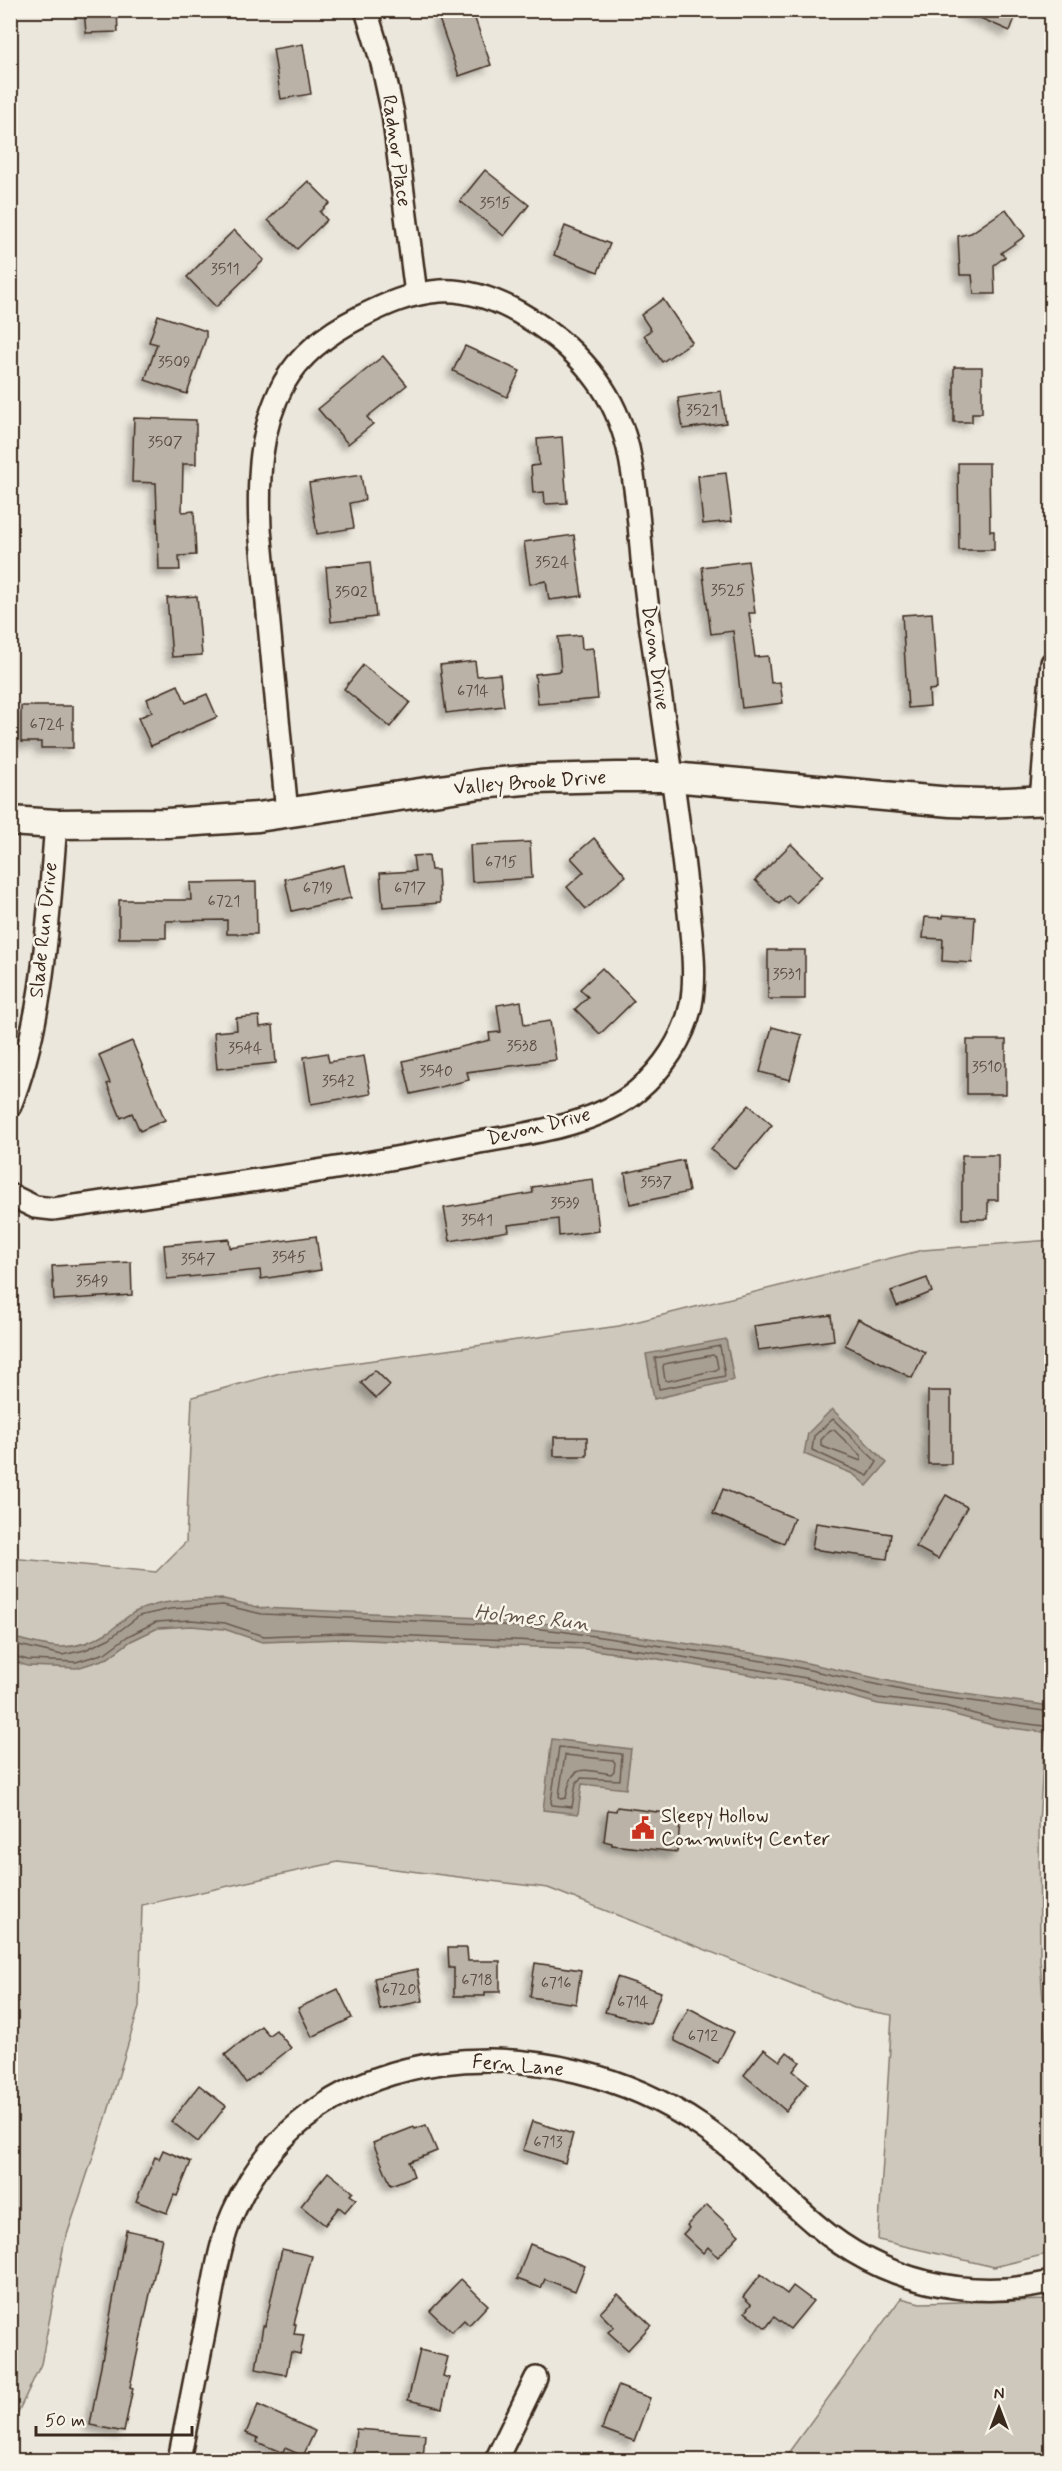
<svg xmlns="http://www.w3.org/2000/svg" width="1062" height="2471" font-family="Mynerve,sans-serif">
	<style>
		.green { fill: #cec8bc; stroke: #84796d; stroke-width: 1.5 }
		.water { fill: #a89f93; stroke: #7c7064; stroke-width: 1.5 }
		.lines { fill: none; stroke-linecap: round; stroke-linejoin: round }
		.shore { stroke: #67594d; stroke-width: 1.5 }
		.building { fill: #bab2a7; stroke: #3b2a1e; stroke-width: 1.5; filter: url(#shadow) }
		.street-casing { stroke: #3b2a1e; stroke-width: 26 }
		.secondary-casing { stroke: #3b2a1e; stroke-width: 33 }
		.street { stroke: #f7f3e8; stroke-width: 21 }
		.secondary { stroke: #f7f3e8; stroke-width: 28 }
		.labels { text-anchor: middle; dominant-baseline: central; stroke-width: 5; stroke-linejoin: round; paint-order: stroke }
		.number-label { font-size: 16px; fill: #5b4c40 }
		.street-label { font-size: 20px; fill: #3b2a1e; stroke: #f7f3e8 }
		.poi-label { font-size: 20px; fill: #3b2a1e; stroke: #f7f3e8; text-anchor: start }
		.water-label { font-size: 21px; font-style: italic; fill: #615347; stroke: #f7f3e8 }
	</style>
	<defs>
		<filter id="shadow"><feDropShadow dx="-5.5" dy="5.5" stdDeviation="3" flood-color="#0004"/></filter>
	</defs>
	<rect width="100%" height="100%" fill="#ece7dc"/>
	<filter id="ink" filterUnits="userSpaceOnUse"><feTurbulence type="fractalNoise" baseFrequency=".0167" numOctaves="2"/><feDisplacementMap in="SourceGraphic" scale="12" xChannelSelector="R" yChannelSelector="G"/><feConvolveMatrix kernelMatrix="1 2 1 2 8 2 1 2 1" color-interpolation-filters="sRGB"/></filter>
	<g filter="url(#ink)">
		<!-- green -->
		<g class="green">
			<polygon points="1051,1240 1052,1636 1039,1822 1040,1959 1046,2042 1052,2044 1051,2253 994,2267 878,2240 892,2015 854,2008 548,1888 338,1862 142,1905 139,2007 107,2115 64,2244 41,2364 11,2427 11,1558 156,1572 186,1542 192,1397 280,1373 619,1326 923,1250"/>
			<polygon points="901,2298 920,2303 1051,2300 1051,2460 783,2460"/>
		</g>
		<!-- water -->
		<g class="water">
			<polygon points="726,1339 734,1380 654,1399 646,1354"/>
			<polygon points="832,1409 887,1463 867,1486 853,1474 804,1454 808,1433"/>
			<path d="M224 1599 262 1608 503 1619 560 1625 784 1658 921 1688 1051 1706V1733L996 1726 944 1712 878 1704 805 1684 646 1657 585 1649 342 1639 262 1642 224 1629 191 1626 158 1628 131 1641 108 1658 77 1668 27 1666 11 1660V1637C48 1647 72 1655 108 1632 118 1626 127 1615 137 1611 164 1599 196 1600 224 1599Z"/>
			<polygon points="552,1739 631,1749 626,1789 582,1784 578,1814 543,1810"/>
		</g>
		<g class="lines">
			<!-- shore -->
			<g class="shore">
				<polygon points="720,1346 725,1376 659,1389 655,1358"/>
				<polygon points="713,1355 716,1357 718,1368 716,1370 668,1381 665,1380 663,1367 664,1364"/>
				<polygon points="833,1419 877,1462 868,1476 812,1450 814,1436"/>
				<polygon points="830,1430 834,1430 861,1456 861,1461 821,1446 821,1440"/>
				<polyline points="10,1643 62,1655 85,1650 110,1638 139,1616 170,1609 223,1605 262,1614 503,1625 560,1631 782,1664 920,1694 1052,1712"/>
				<polyline points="10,1655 28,1660 76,1662 105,1653 128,1636 156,1622 191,1620 225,1623 264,1636 342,1633 585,1643 647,1651 806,1678 879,1698 945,1706 997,1720 1052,1727"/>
				<polygon points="559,1747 622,1754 620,1780 581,1778 576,1783 572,1807 552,1805 551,1802"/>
				<path d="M565 1755 613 1760 615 1763 614 1771 611 1774C581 1770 572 1762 566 1798L561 1799 559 1796Z"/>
			</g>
		</g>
		<!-- building -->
		<g class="building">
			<polygon points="84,10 117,10 118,32 86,33"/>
			<polygon points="453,10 472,10 491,65 459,76 438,16"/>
			<polygon points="962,10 1018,10 1010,31"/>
			<polygon points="303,44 311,94 281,99 273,49"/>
			<polygon points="485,170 529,205 504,236 460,201"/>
			<polygon points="308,181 330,203 320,212 327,220 297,249 268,220"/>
			<polygon points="1006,209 1025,236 1001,253 1005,257 994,265 995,294 974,294 972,275 960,275 958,236 971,233"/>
			<polygon points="565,226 610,244 598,272 554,255"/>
			<polygon points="234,230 264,260 216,307 187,277"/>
			<polygon points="663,299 692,342 662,362 644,335 651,330 641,315"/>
			<polygon points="158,315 206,331 206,338 187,394 145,380 157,344 149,342"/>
			<polygon points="465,346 520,371 507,397 453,371"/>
			<polygon points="383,356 407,385 367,417 373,424 348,444 318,409"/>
			<polygon points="954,367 982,367 982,413 972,413 972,422 954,422"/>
			<polygon points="721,391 726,423 683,429 678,398"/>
			<polygon points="134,418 196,420 196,464 183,464 182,512 194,511 196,555 179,556 180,570 159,570 156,483 132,482"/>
			<polygon points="562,437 567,503 545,504 544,492 533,493 531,466 539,465 537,439"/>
			<polygon points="958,463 989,463 990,531 994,531 994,550 959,550"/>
			<polygon points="726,473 732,521 703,524 698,476"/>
			<polygon points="361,475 365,500 350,503 354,528 317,534 309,483"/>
			<polygon points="574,535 582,596 549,600 546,581 530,584 524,542"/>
			<polygon points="748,561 755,613 749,613 755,657 768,656 771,683 780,682 783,703 742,708 733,631 711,634 702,567"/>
			<polygon points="370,562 376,617 331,622 326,567"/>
			<polygon points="197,596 202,655 172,657 167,598"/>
			<polygon points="932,613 937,689 929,690 930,706 908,708 902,615"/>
			<polygon points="581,635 582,649 593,648 598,699 538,704 535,674 561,671 558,637"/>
			<polygon points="475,661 477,676 500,674 504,706 446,713 440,665"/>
			<polygon points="363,665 410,702 390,727 344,689"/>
			<polygon points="178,685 186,703 207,694 217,717 151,746 138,718 152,712 147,699"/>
			<polygon points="21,706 73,706 73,748 41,748 41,742 21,742"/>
			<polygon points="594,838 626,876 586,909 567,887 584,872 571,858"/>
			<polygon points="530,842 532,878 472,882 470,845"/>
			<polygon points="791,844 823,876 796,903 788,895 779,904 755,880"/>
			<polygon points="429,855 431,870 438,870 440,903 383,907 380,873 415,871 413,856"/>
			<polygon points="344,865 351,898 292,911 285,879"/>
			<polygon points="256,882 257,934 227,934 227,920 166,921 166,938 119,938 119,900 191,900 190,883"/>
			<polygon points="943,915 975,917 972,963 942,961 943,939 923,938 925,917 943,918"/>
			<rect x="768" y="950" width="37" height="49"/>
			<polygon points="602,968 634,1001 600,1034 575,1009 588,997 580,989"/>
			<polygon points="521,1001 524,1025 550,1021 556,1060 467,1072 469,1080 411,1094 403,1061 490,1040 489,1033 501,1032 497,1005"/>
			<polygon points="259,1016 260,1027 273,1025 276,1063 217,1069 214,1032 237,1030 236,1018"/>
			<polygon points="772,1027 802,1035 790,1080 760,1072"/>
			<rect x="967" y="1040" width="39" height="54"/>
			<polygon points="132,1041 165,1120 140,1131 132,1113 121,1118 107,1084 110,1083 99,1055"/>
			<polygon points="327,1053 329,1062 364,1056 371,1094 311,1104 304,1057"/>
			<polygon points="749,1105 772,1125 735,1169 711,1149"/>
			<polygon points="962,1155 998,1155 998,1200 988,1200 988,1219 962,1219"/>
			<polygon points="683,1160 689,1192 630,1204 625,1173"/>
			<polygon points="593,1179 599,1231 559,1236 558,1219 508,1225 509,1231 450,1241 444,1208 533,1193 532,1187"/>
			<polygon points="316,1236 321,1270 261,1279 260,1270 167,1279 164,1245 229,1239 230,1248"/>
			<polygon points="131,1262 132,1295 54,1300 52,1266"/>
			<polygon points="927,1278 932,1292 897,1306 891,1291"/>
			<polygon points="831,1315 834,1340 758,1350 754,1326"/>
			<polygon points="858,1319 925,1352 912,1378 845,1345"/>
			<polygon points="375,1370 390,1385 376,1398 361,1383"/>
			<rect x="928" y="1391" width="23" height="73"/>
			<rect x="554" y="1437" width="33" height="19"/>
			<polygon points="723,1489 794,1518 784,1543 713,1514"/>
			<polygon points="946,1495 967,1507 938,1559 916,1547"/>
			<polygon points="816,1523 891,1534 887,1559 812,1549"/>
			<polygon points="617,1807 681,1815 677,1852 612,1845 612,1843 604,1841 608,1810 616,1811"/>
			<polygon points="448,1948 467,1948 468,1961 500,1961 500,1992 485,1992 485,1996 454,1996 454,1968 449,1968"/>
			<polygon points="535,1963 581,1970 576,2004 530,1997"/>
			<polygon points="417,1969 423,2001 380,2010 374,1978"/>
			<polygon points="617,1977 661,1992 650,2024 605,2012"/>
			<polygon points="338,1989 352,2018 312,2037 298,2008"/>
			<polygon points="689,2008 734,2032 718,2063 675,2041 675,2034"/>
			<polygon points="261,2026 269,2035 276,2030 291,2048 246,2083 225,2055"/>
			<polygon points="764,2049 780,2061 787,2052 800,2062 793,2071 808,2083 786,2111 744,2075"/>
			<polygon points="199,2085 226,2106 198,2142 171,2121"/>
			<polygon points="532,2121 573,2134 565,2163 523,2150"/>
			<polygon points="426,2125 437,2151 409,2162 414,2176 391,2185 373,2143 414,2127 415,2129"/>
			<polygon points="163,2150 191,2162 177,2196 174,2195 167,2213 136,2201 155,2157 159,2159"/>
			<polygon points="328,2172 353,2192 350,2195 356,2199 345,2212 339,2207 325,2225 301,2206"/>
			<polygon points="707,2205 739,2235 718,2257 708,2247 703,2253 683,2234 689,2228 687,2225"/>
			<polygon points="126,2230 162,2238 130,2387 133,2388 124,2432 90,2425"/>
			<polygon points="530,2244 585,2266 575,2291 545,2279 541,2288 517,2279"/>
			<polygon points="282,2249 312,2256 294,2324 296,2324 294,2334 304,2335 300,2354 291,2352 286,2375 256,2369 263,2326 265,2326"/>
			<polygon points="761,2274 787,2294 793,2286 813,2301 790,2329 774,2317 766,2328 745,2312 751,2304 743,2297"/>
			<polygon points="461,2279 488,2305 469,2325 464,2320 452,2332 430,2311"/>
			<polygon points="618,2294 651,2325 628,2350 608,2332 614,2327 600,2313"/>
			<polygon points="420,2350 448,2357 443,2376 449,2378 442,2408 408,2400"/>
			<polygon points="618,2386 650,2398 634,2441 602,2429"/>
			<polygon points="258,2405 315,2431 303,2456 285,2448 283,2453 257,2442 258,2438 246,2433"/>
			<polygon points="356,2429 425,2434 423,2460 380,2457 380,2460 353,2460"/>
		</g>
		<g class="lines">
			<!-- street casing -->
			<g class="street-casing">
				<g id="street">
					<polyline points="366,10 382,63 393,114 416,294"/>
					<polyline points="1041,801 1052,663"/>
					<path d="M10 1106C45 1018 48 917 56 824"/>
					<path d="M10 1195 35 1207 53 1209C192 1189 331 1172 469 1144 522 1134 594 1127 637 1091 662 1070 684 1039 691 1005 697 974 691 934 688 903 680 825 668 748 657 671 651 634 646 597 642 559 639 522 636 485 628 448 622 424 612 400 597 380 565 336 497 288 440 291 410 293 386 304 360 317 330 332 301 353 284 383 259 430 258 478 260 529L287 813"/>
					<path d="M179 2460C189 2411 198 2362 208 2313 215 2279 219 2245 233 2213 313 2030 554 2025 701 2126 743 2154 777 2192 815 2224 881 2281 967 2302 1052 2282"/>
					<polyline points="496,2460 536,2378"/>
				</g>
			</g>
			<!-- secondary casing -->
			<g class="secondary-casing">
				<polyline id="secondary" points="10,821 56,824 167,823 258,817 480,784 535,779 617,777 672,777 951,802 982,803 1052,800"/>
			</g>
			<!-- street -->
			<use href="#street" class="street"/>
			<!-- secondary -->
			<use href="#secondary" class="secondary"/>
		</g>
	</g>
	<!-- icons -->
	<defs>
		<g id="civic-bare" transform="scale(1.8)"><path d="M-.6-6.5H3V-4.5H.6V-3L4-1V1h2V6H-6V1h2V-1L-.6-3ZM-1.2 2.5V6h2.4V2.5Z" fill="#c8321e" stroke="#f7f3e8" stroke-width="2.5" paint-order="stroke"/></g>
	</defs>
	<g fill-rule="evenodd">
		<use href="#civic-bare" x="643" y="1828"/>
	</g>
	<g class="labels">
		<!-- number labels -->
		<g class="number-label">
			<text x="495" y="203">3515</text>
			<text x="225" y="269">3511</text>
			<text x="174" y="362">3509</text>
			<text x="702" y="410">3521</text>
			<text x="165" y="442">3507</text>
			<text x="552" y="562">3524</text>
			<text x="728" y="590">3525</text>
			<text x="351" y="592">3502</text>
			<text x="473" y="691">6714</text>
			<text x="47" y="724">6724</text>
			<text x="501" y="862">6715</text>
			<text x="318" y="888">6719</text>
			<text x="410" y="888">6717</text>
			<text x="224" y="901">6721</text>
			<text x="787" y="974">3531</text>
			<text x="522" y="1046">3538</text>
			<text x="245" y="1048">3544</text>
			<text x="987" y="1067">3510</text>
			<text x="436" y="1071">3540</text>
			<text x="338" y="1081">3542</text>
			<text x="656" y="1182">3537</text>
			<text x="565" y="1203">3539</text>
			<text x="477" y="1220">3541</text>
			<text x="289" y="1257">3545</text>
			<text x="198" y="1259">3547</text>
			<text x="92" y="1281">3549</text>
			<text x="477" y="1980">6718</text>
			<text x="556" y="1983">6716</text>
			<text x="399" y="1989">6720</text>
			<text x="633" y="2002">6714</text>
			<text x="703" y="2036">6712</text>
			<text x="548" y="2142">6713</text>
		</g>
		<!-- street labels -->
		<g class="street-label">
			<text transform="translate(396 151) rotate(82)">Radnor Place</text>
			<text transform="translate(655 658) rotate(82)">Devon Drive</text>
			<text transform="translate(530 783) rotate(-4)">Valley Brook Drive</text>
			<text transform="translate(44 930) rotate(-84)">Slade Run Drive</text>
			<text transform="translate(539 1127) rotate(-14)">Devon Drive</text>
			<text transform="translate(518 2066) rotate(5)">Fern Lane</text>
		</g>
		<!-- poi labels -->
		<g class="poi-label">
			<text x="661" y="1816">Sleepy Hollow<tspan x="661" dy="23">Community Center</tspan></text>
		</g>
		<!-- water labels -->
		<g class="water-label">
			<text transform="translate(532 1618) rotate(6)">Holmes Run</text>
		</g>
	</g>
	<!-- margin -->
	<rect width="1062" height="2471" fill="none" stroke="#f7f3e8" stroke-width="36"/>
	<rect x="18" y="18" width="1026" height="2435" fill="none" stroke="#3b2a1e" stroke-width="2" filter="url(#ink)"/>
	<!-- north arrow -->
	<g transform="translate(999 2408)" stroke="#f7f3e8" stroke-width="4.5" paint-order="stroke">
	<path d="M0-4.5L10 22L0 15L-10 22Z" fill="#3b2a1e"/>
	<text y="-9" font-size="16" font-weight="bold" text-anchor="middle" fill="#3b2a1e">N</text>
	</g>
	<!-- scale -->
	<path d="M36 2426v9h156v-9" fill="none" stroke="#3b2a1e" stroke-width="3"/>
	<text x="45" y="2426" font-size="18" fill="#3b2a1e" stroke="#f7f3e8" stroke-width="4.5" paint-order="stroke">50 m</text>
</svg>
